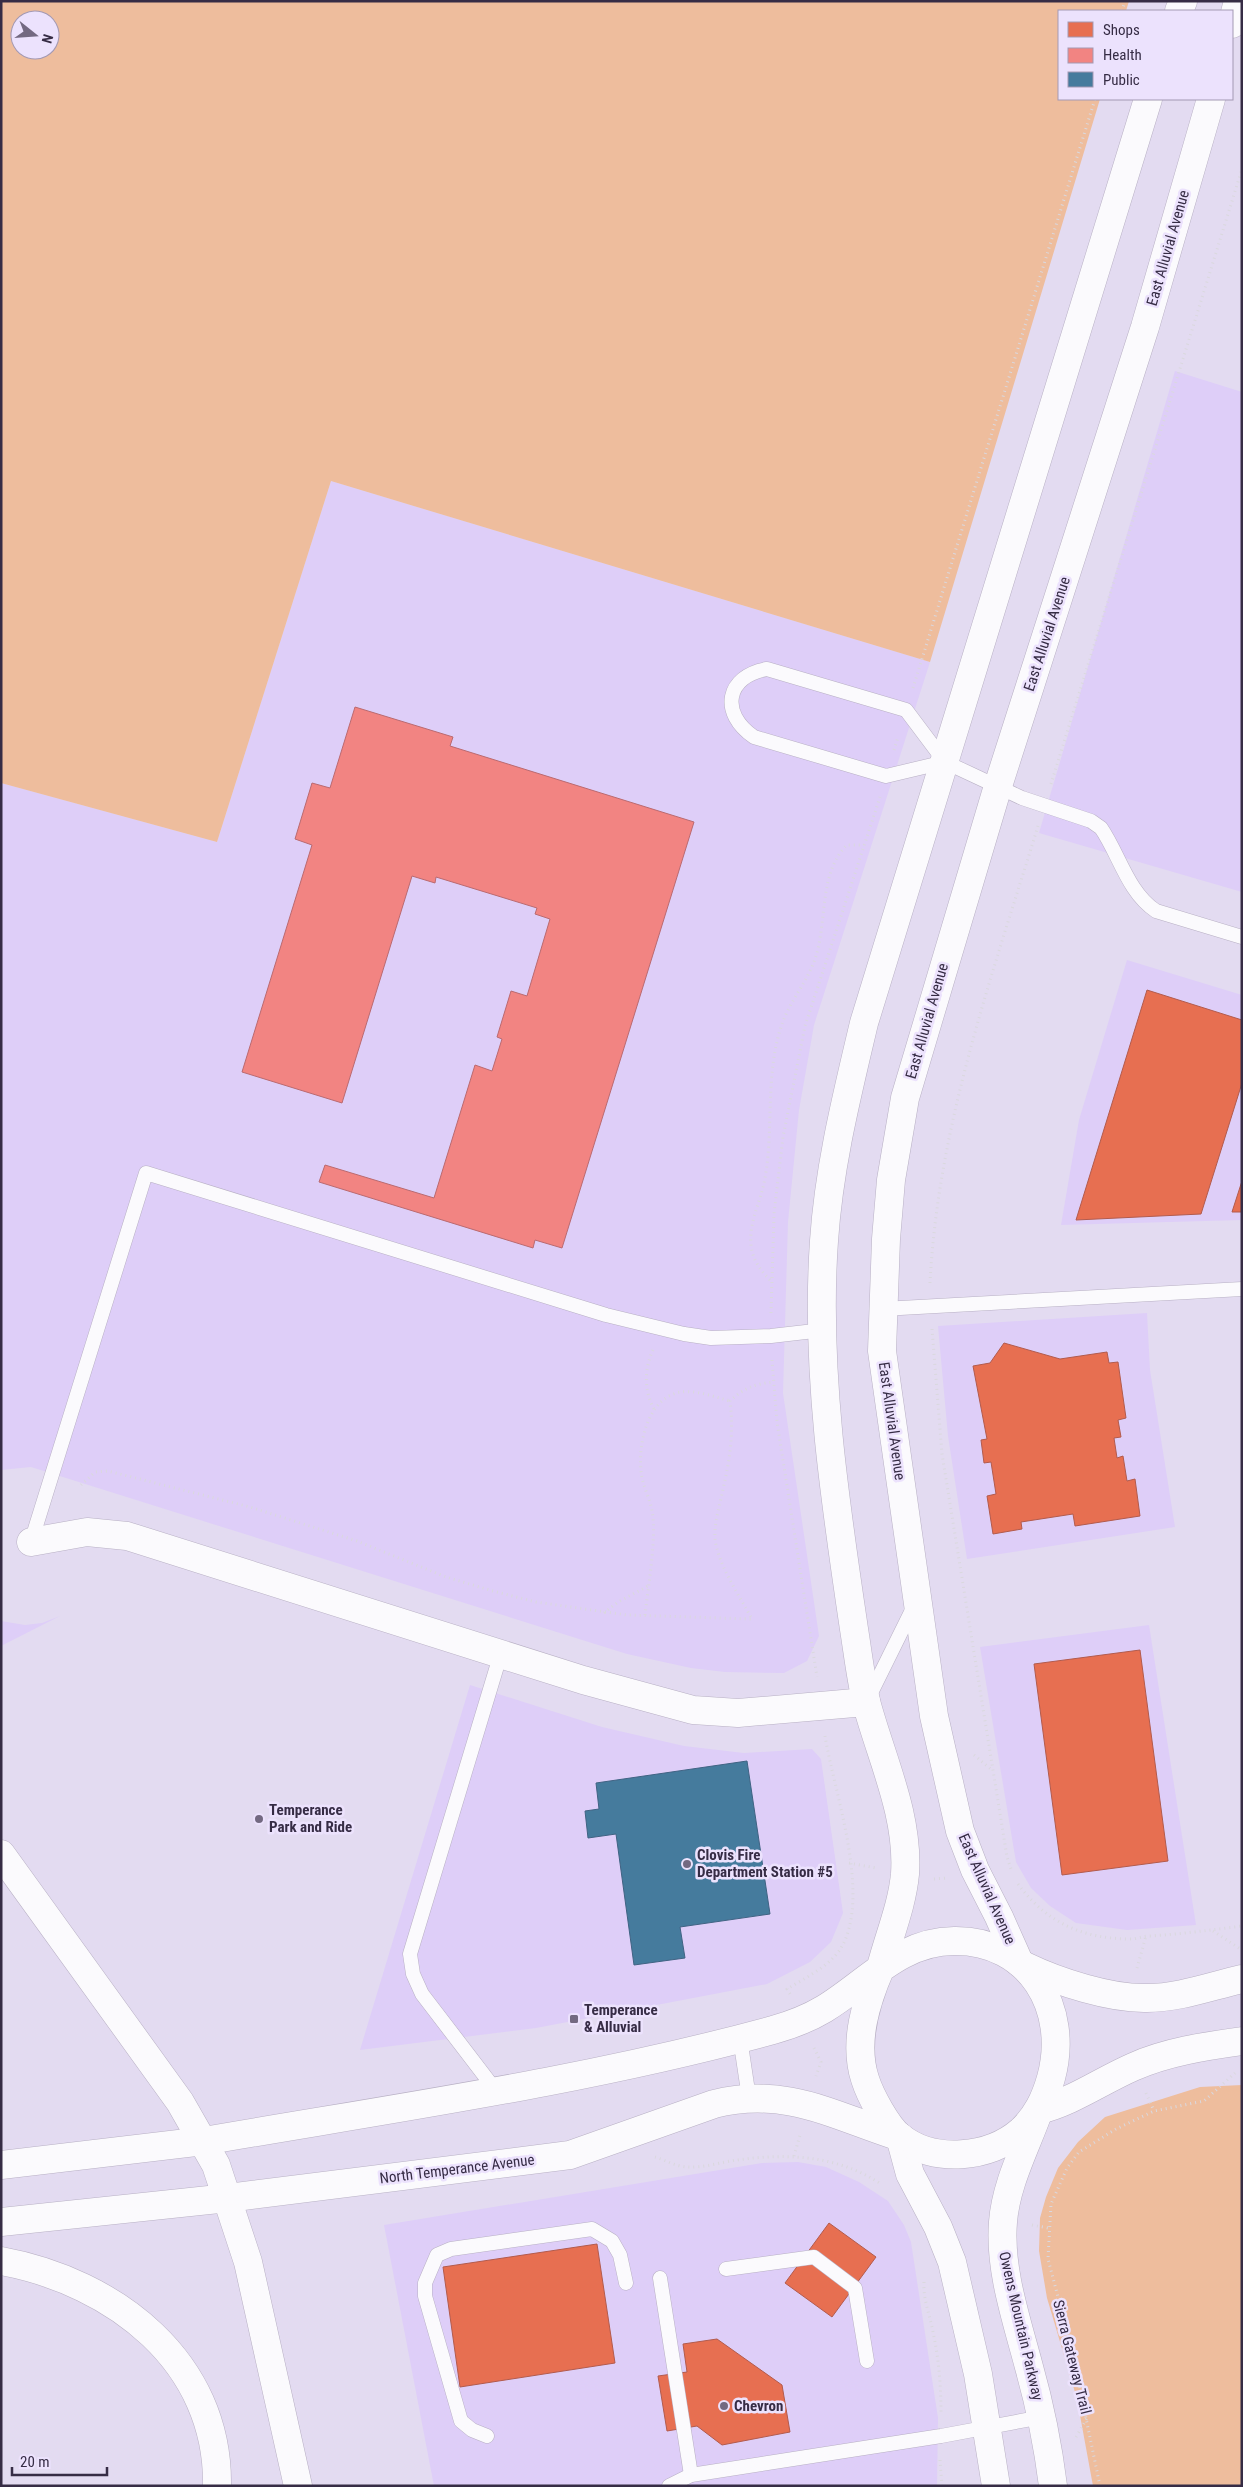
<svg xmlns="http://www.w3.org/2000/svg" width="1243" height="2487" font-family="'Roboto Condensed',sans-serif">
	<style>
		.built { fill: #decef8 }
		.green { fill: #eebd9d; fill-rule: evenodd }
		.shops { fill: #e76f51; stroke: #b25b4d }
		.health { fill: #f28482; stroke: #ba6a70 }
		.public { fill: #457b9d; stroke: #406383 }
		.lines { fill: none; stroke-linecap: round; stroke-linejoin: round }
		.service-casing { stroke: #b8b0c4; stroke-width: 15 }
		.minor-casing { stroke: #b8b0c4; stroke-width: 29 }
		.tertiary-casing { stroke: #b8b0c4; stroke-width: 29 }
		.secondary-casing { stroke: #b8b0c4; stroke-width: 29 }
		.primary-casing { stroke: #b8b0c4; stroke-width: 29 }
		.motorway-casing { stroke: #b8b0c4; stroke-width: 29 }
		.path { stroke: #dad8de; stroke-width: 3; stroke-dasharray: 1 4; stroke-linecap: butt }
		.service { stroke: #fbfafd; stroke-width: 14 }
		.minor { stroke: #fbfafd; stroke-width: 28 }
		.tertiary { stroke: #fbfafd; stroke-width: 28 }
		.secondary { stroke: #fbfafd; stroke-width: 28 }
		.primary { stroke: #fbfafd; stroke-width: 28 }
		.motorway { stroke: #fbfafd; stroke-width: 28 }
		.poi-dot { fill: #736981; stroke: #ece2fd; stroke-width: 2 }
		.labels { text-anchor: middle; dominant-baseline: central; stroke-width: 5; stroke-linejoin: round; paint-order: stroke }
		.street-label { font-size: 15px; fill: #362c45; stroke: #ece2fd }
		.poi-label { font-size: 15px; font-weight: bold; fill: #362c45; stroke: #ece2fd; text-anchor: start }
	</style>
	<rect width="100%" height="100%" fill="#e3dbf1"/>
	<!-- built -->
	<g class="built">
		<polygon points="1175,371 1242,392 1242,892 1039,833"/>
		<polygon points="331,481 930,662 814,1025 799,1110 788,1222 783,1393 819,1636 807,1661 784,1673 725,1672 691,1668 627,1654 31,1467 1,1470 1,783 217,842"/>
		<polygon points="1127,960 1242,995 1242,1220 1061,1225 1079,1120"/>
		<polygon points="1147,1313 1150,1370 1175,1527 967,1559 948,1436 938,1326"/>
		<polygon points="60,1616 1,1646 1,1621 25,1625 42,1623"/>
		<polygon points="1149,1625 1196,1925 1127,1930 1076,1923 1050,1906 1031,1888 1016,1862 980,1647"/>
		<polygon points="470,1685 602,1727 684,1746 744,1753 812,1749 821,1759 843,1913 831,1942 810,1962 767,1984 536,2028 360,2050"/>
		<polygon points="798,2162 826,2167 859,2182 888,2201 904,2225 911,2242 938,2418 937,2486 434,2486 384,2225 762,2163"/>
	</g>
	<!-- green -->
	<g class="green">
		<path d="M1 1H1129L1126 11H1059V99H1100L930 662 331 481 217 842 1 783ZM20 20H50V50H20Z"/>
		<polygon points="1242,2085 1242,2486 1093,2486 1077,2399 1047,2298 1039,2251 1040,2218 1046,2197 1058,2168 1078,2142 1105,2117 1200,2087"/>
	</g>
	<!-- shops -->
	<g class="shops">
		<polygon points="1147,990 1242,1020 1242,1083 1201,1214 1076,1220"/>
		<polygon points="1242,1181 1242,1212 1232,1212"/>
		<polygon points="1004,1343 1060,1359 1107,1352 1109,1363 1118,1362 1126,1418 1118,1420 1121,1437 1114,1438 1117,1458 1123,1456 1127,1481 1135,1479 1140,1516 1075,1526 1073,1514 1021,1522 1022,1529 993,1534 987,1496 996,1494 991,1462 984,1463 981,1440 987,1439 973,1366 990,1363"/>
		<polygon points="1140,1650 1168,1861 1062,1875 1034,1664"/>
		<polygon points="829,2223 876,2257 832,2317 785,2283"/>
		<polygon points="597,2244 615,2363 460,2387 443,2267"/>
		<polygon points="717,2339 782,2385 790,2432 722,2445 697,2426 667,2431 658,2376 687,2372 683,2344"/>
	</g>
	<!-- health -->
	<polygon class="health" points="355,707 453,737 450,746 694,822 562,1248 535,1240 533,1248 319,1182 325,1165 434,1198 475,1065 492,1071 502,1039 497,1037 511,991 527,996 550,919 535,914 537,908 436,877 435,883 412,876 342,1103 242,1072 312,845 295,839 312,783 330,788"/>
	<!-- public -->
	<polygon class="public" points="747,1761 770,1914 680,1927 685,1958 634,1965 616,1834 588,1838 585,1811 599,1809 596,1783"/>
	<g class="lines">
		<!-- service casing -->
		<g class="service-casing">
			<g id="service">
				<path d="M945 762 886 776 754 737C719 713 726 676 767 669L906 710 945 762 1022 798 1091 821 1101 828C1119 854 1128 893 1156 911L1242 937"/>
				<polyline points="882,1309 1242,1289"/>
				<polyline points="31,1542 146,1173 606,1315 684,1334 711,1338 771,1336 823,1330"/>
				<polyline points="868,1699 915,1604"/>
				<polyline points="740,2038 749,2098"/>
				<polyline points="497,2092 422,1994 413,1974 410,1954 501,1653"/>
				<polyline points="726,2269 814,2257 855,2288 867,2361"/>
				<polyline points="660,2278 691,2475"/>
				<polyline points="487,2436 472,2430 461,2421 425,2296 425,2283 437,2255 451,2249 592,2229 612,2241 620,2255 626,2283"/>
				<polyline points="669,2486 691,2475 941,2436 1042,2417"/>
			</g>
		</g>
		<!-- minor casing -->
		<g class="minor-casing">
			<g id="minor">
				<polyline points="31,1542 87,1532 127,1536 583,1680 693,1710 738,1713 866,1702"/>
				<path d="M1039 2110C1026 2147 1006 2183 1003 2222 999 2270 1017 2321 1029 2367 1040 2406 1048 2446 1053 2486"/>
				<polyline points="900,2137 910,2174 938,2227 952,2262 978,2374 996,2486"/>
			</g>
		</g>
		<!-- tertiary casing -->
		<g class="tertiary-casing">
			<g id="tertiary">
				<polyline points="1179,11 1183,1"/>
				<polyline points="1232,24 1238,1"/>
				<polyline points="1019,1962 999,1917 975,1870 960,1831 934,1716 882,1351 886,1239 891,1180 905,1098 998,786 1145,327 1211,99"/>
				<path d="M881 1967C889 1936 902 1906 905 1874 909 1816 882 1760 867 1705 861 1681 858 1654 854 1629 835 1502 815 1369 824 1241 829 1166 847 1095 864 1023L1148 99"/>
			</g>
		</g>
		<!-- secondary casing -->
		<g class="secondary-casing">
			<g id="secondary">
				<path d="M1025 1966C1058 1982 1111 1999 1147 1998 1179 1998 1211 1986 1242 1979"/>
				<path d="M1039 2110C1072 2102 1101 2081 1133 2067 1166 2052 1206 2046 1242 2041"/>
				<path d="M204 2141C395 2108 587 2081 773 2030 791 2025 809 2018 824 2009 867 1983 900 1941 954 1941 1030 1940 1070 2009 1051 2078 1045 2099 1037 2116 1021 2131 990 2158 934 2164 900 2137 887 2127 870 2095 865 2079 853 2042 866 2001 881 1967"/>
				<path d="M1 2222 228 2198 570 2155 714 2104C786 2086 834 2116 900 2137"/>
			</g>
		</g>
		<!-- primary casing -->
		<g class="primary-casing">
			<polyline id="primary" points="1,2165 204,2141"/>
		</g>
		<!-- motorway casing -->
		<g class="motorway-casing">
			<g id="motorway">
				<polyline points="1,1854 180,2102 216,2165 248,2262 298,2486"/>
				<path d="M1 2261C115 2282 219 2362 217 2486"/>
			</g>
		</g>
		<!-- path -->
		<g class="path">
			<polyline points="1122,11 1125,1"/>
			<polyline points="913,688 1095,99"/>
			<polyline points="894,750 898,737"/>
			<polyline points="1051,784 1242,169"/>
			<path d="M770 1280C760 1270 752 1259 751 1244 749 1220 761 1202 765 1178 774 1128 765 1076 781 1027 789 1001 808 982 816 956 827 921 819 872 847 845H864"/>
			<path d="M930 1283C938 1125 992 976 1038 826"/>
			<polyline points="771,1313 774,1214 783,1137 805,1026 880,797"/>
			<polyline points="932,1329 942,1454 1007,1857 1012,1872"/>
			<path d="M653 1350C644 1369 644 1391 654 1409"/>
			<polyline points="772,1360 777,1422 817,1677"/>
			<path d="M81 1485 95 1472 108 1471 250 1507 357 1541 446 1577 493 1591 536 1602 627 1615 752 1619C740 1597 717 1563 715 1538 714 1522 720 1505 723 1489 730 1459 734 1432 730 1401 744 1388 754 1384 774 1382"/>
			<polyline points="604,1613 618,1602 648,1586"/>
			<path d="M645 1615C648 1587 657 1537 652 1511 650 1498 642 1485 641 1471 638 1443 648 1397 681 1392 697 1390 715 1397 730 1401"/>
			<polyline points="974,1755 992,1770"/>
			<polyline points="849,1863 876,1868"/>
			<polyline points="934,1879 947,1878"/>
			<path d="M1018 1884C1047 1923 1083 1939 1131 1939 1137 1939 1143 1936 1150 1936 1181 1934 1211 1930 1242 1926"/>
			<polyline points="1213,1931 1239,1948"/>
			<polyline points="1137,1968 1146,1936"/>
			<path d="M790 1994 787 1989C805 1978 830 1966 841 1948 872 1896 834 1792 825 1736"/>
			<polyline points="814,2048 821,2062 816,2076"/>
			<polyline points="1146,2093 1154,2111"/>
			<polyline points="794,2156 800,2135"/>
			<path d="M655 2157C665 2160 677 2167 688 2167 703 2168 722 2162 737 2160 787 2153 837 2155 881 2184"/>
			<polyline points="1032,2225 1048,2228"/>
			<path d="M924 2282C923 2300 930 2315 933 2332 939 2360 941 2386 941 2414"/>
			<polyline points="1076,2437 1087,2418"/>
			<polyline points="940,2460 942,2486"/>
			<polyline points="1100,2486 1072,2350 1048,2259 1051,2204 1067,2168 1079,2152 1116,2129 1154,2111 1204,2101 1235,2073"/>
		</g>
		<!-- service -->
		<use href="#service" class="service"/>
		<!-- minor -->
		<use href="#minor" class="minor"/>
		<!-- tertiary -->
		<use href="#tertiary" class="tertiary"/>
		<!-- secondary -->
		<use href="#secondary" class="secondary"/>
		<!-- primary -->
		<use href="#primary" class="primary"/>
		<!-- motorway -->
		<use href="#motorway" class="motorway"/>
	</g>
	<!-- markers -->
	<g class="poi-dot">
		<circle cx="259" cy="1819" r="5"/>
		<circle cx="687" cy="1864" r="5"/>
		<rect x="569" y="2014" width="10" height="10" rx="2.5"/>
		<circle cx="724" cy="2406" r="5"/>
	</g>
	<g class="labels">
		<!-- street labels -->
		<g class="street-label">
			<text transform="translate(1168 248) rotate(-74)">East Alluvial Avenue</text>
			<text transform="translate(1047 634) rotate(-72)">East Alluvial Avenue</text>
			<text transform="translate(927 1021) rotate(-74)">East Alluvial Avenue</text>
			<text transform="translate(892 1421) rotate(82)">East Alluvial Avenue</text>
			<text transform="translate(987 1889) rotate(66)">East Alluvial Avenue</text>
			<text transform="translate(457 2169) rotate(-7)">North Temperance Avenue</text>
			<text transform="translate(1021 2326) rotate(77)">Owens Mountain Parkway</text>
			<text transform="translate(1072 2357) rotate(76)">Sierra Gateway Trail</text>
		</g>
		<!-- poi labels -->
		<g class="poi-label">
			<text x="269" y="1810">Temperance<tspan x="269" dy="17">Park and Ride</tspan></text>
			<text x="697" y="1855">Clovis Fire<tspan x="697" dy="17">Department Station #5</tspan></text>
			<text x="584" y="2010">Temperance<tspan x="584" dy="17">&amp; Alluvial</tspan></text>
			<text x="734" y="2406">Chevron</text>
		</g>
	</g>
	<!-- border -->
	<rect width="1243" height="2487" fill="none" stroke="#362c45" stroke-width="5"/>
	<!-- legend -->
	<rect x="1058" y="10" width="175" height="90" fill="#ece2fd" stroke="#a399b3"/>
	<rect x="1068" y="22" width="25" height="15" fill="#e76f51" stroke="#a399b3"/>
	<text x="1103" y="35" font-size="15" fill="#362c45">Shops</text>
	<rect x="1068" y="48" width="25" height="15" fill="#f28482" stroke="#a399b3"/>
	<text x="1103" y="60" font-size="15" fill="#362c45">Health</text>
	<rect x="1068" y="72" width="25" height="15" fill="#457b9d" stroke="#a399b3"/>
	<text x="1103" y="85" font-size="15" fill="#362c45">Public</text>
	<!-- north arrow -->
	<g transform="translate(35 35) rotate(107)"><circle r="24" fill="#ece2fd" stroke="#a399b3"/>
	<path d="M0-4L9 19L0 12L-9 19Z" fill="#736981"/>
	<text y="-8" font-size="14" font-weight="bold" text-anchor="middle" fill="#362c45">N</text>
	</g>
	<!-- scale -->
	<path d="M12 2467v8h95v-8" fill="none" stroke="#362c45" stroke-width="2.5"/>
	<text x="20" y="2467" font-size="15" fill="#362c45" stroke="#ece2fd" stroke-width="4" paint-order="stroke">20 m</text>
</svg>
